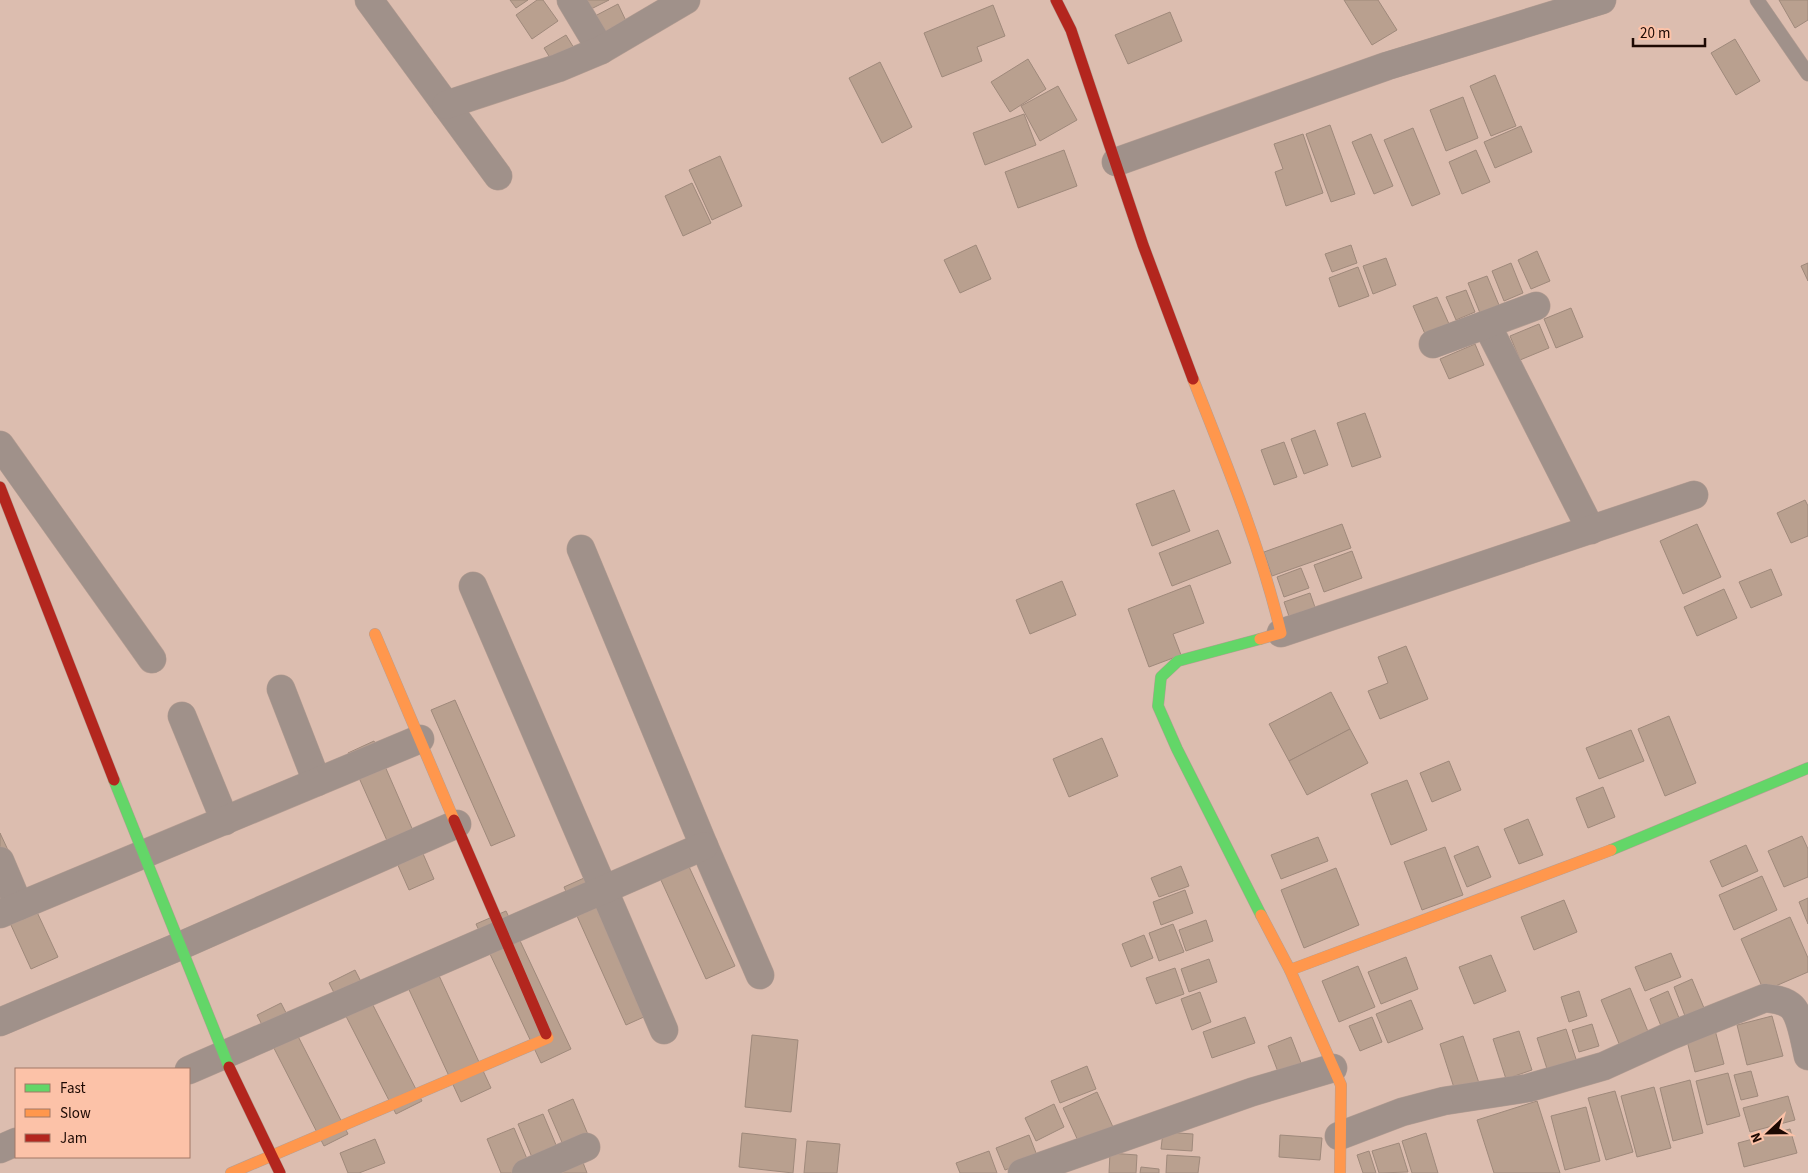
<svg xmlns="http://www.w3.org/2000/svg" width="1808" height="1173" font-family="'Source Sans 3',sans-serif">
	<style>
		.building { fill: #b9a08f; stroke: #9f897b }
		.lines { fill: none; stroke-linecap: round; stroke-linejoin: round }
		.lane-casing { stroke: #b69e93; stroke-width: 15 }
		.street-casing { stroke: #b69e93; stroke-width: 29 }
		.fast-casing { stroke: #b69e93; stroke-width: 12 }
		.slow-casing { stroke: #b69e93; stroke-width: 12 }
		.jam-casing { stroke: #b69e93; stroke-width: 12 }
		.lane { stroke: #a0918a; stroke-width: 14 }
		.street { stroke: #a0918a; stroke-width: 28 }
		.fast { stroke: #63d668; stroke-width: 11 }
		.slow { stroke: #ff974d; stroke-width: 11 }
		.jam { stroke: #b3261e; stroke-width: 11 }
	</style>
	<rect width="100%" height="100%" fill="#dcbdaf"/>
	<!-- building -->
	<g class="building">
		<polygon points="510,0 528,0 516,8"/>
		<polygon points="537,0 543,0 558,21 532,39 516,15"/>
		<polygon points="584,0 609,0 589,10"/>
		<polygon points="1344,0 1378,0 1397,30 1372,45"/>
		<polygon points="1779,0 1808,0 1808,20 1795,28"/>
		<polygon points="618,4 627,23 604,34 595,16"/>
		<polygon points="993,5 1005,36 977,47 982,61 942,77 924,33"/>
		<polygon points="1170,12 1182,41 1128,64 1115,35"/>
		<polygon points="566,35 577,53 555,66 544,48"/>
		<polygon points="1735,39 1760,81 1736,95 1711,53"/>
		<polygon points="1028,59 1046,89 1010,112 991,82"/>
		<polygon points="880,62 912,127 882,143 849,78"/>
		<polygon points="1495,75 1516,126 1491,136 1470,86"/>
		<polygon points="1058,86 1077,120 1040,141 1021,106"/>
		<polygon points="1463,97 1478,138 1446,151 1430,110"/>
		<polygon points="1024,114 1036,145 985,165 973,133"/>
		<polygon points="1330,125 1355,194 1331,202 1306,134"/>
		<polygon points="1521,126 1532,152 1495,168 1484,142"/>
		<polygon points="1413,128 1440,194 1412,206 1384,140"/>
		<polygon points="1303,134 1323,193 1286,206 1275,172 1283,169 1274,144"/>
		<polygon points="1371,134 1393,186 1374,194 1352,142"/>
		<polygon points="1064,150 1077,186 1018,208 1005,172"/>
		<polygon points="1476,150 1490,182 1462,194 1449,162"/>
		<polygon points="720,156 742,206 712,220 689,170"/>
		<polygon points="692,183 711,223 683,236 665,196"/>
		<polygon points="976,245 991,279 960,293 944,260"/>
		<polygon points="1351,245 1357,263 1332,272 1325,254"/>
		<polygon points="1537,251 1550,281 1531,289 1518,260"/>
		<polygon points="1386,258 1396,285 1373,294 1363,266"/>
		<polygon points="1511,263 1523,293 1504,301 1492,271"/>
		<polygon points="1808,263 1808,281 1801,266"/>
		<polygon points="1358,267 1369,296 1339,307 1329,278"/>
		<polygon points="1487,276 1499,305 1480,313 1468,283"/>
		<polygon points="1466,290 1475,312 1456,320 1446,297"/>
		<polygon points="1437,297 1449,324 1425,334 1413,306"/>
		<polygon points="1571,308 1583,337 1556,348 1544,319"/>
		<polygon points="1539,324 1549,348 1520,360 1510,336"/>
		<polygon points="1475,344 1484,365 1449,379 1440,359"/>
		<polygon points="1365,413 1381,457 1352,467 1337,423"/>
		<polygon points="1315,430 1328,465 1304,474 1291,439"/>
		<polygon points="1284,442 1297,477 1274,485 1261,450"/>
		<polygon points="1174,490 1190,531 1152,546 1136,504"/>
		<polygon points="1805,500 1808,506 1808,536 1791,543 1777,513"/>
		<polygon points="1342,524 1351,548 1272,576 1264,552"/>
		<polygon points="1697,524 1721,577 1683,594 1660,541"/>
		<polygon points="1218,530 1231,563 1172,586 1159,553"/>
		<polygon points="1352,551 1362,578 1324,592 1314,565"/>
		<polygon points="1301,568 1309,588 1284,597 1277,577"/>
		<polygon points="1771,569 1782,595 1751,608 1739,582"/>
		<polygon points="1062,581 1076,615 1030,634 1016,600"/>
		<polygon points="1190,585 1204,623 1173,634 1181,655 1149,667 1128,609"/>
		<polygon points="1724,589 1737,618 1697,636 1684,607"/>
		<polygon points="1310,593 1317,613 1291,622 1284,602"/>
		<polygon points="1406,646 1428,699 1380,719 1368,691 1388,683 1378,657"/>
		<polygon points="1331,692 1350,729 1289,761 1269,724"/>
		<polygon points="455,700 515,836 491,846 431,710"/>
		<polygon points="1669,716 1696,783 1665,796 1638,729"/>
		<polygon points="1350,729 1368,763 1307,795 1289,761"/>
		<polygon points="1631,730 1644,761 1599,779 1586,748"/>
		<polygon points="1102,738 1118,776 1069,797 1053,759"/>
		<polygon points="374,741 434,879 409,890 348,753"/>
		<polygon points="1449,761 1461,790 1432,802 1420,773"/>
		<polygon points="1407,780 1427,830 1391,845 1371,794"/>
		<polygon points="1603,787 1615,817 1588,828 1576,798"/>
		<polygon points="1528,819 1543,855 1519,864 1504,829"/>
		<polygon points="0,833 58,957 31,969 0,901"/>
		<polygon points="1802,836 1808,849 1808,877 1784,887 1768,851"/>
		<polygon points="1318,837 1328,861 1281,879 1271,855"/>
		<polygon points="678,843 735,966 706,979 650,856"/>
		<polygon points="1746,845 1758,871 1722,887 1710,861"/>
		<polygon points="1478,846 1491,877 1467,887 1454,856"/>
		<polygon points="1445,847 1463,895 1422,910 1404,862"/>
		<polygon points="1181,866 1189,886 1159,897 1151,878"/>
		<polygon points="1336,868 1359,925 1304,948 1281,890"/>
		<polygon points="593,874 655,1012 626,1025 564,887"/>
		<polygon points="1762,876 1777,910 1734,930 1719,895"/>
		<polygon points="1185,890 1193,913 1161,925 1153,902"/>
		<polygon points="1808,898 1808,924 1799,902"/>
		<polygon points="1564,900 1577,932 1534,950 1521,917"/>
		<polygon points="506,911 571,1049 541,1063 476,924"/>
		<polygon points="1790,917 1808,958 1808,972 1764,991 1741,939"/>
		<polygon points="1206,920 1213,941 1186,951 1179,930"/>
		<polygon points="1173,924 1184,952 1159,961 1149,933"/>
		<polygon points="1144,935 1153,958 1131,967 1122,944"/>
		<polygon points="1671,953 1681,977 1645,991 1635,967"/>
		<polygon points="429,954 491,1088 461,1102 399,968"/>
		<polygon points="1491,955 1506,991 1474,1004 1459,967"/>
		<polygon points="1406,957 1418,989 1381,1004 1368,972"/>
		<polygon points="1209,959 1217,982 1189,992 1181,969"/>
		<polygon points="1358,966 1375,1007 1339,1022 1322,981"/>
		<polygon points="1175,968 1184,994 1156,1004 1146,978"/>
		<polygon points="355,970 422,1101 396,1114 329,983"/>
		<polygon points="1692,979 1704,1008 1685,1016 1674,987"/>
		<polygon points="1630,988 1649,1034 1620,1046 1601,1000"/>
		<polygon points="1579,991 1587,1016 1569,1022 1561,997"/>
		<polygon points="1668,991 1679,1018 1661,1026 1650,999"/>
		<polygon points="1200,992 1211,1022 1192,1030 1181,999"/>
		<polygon points="1411,1000 1423,1029 1388,1043 1376,1014"/>
		<polygon points="281,1003 348,1134 324,1146 257,1015"/>
		<polygon points="1772,1016 1783,1056 1747,1065 1737,1025"/>
		<polygon points="1245,1017 1255,1043 1212,1058 1203,1032"/>
		<polygon points="1372,1017 1382,1042 1360,1051 1349,1026"/>
		<polygon points="1592,1024 1599,1046 1579,1052 1572,1030"/>
		<polygon points="1566,1029 1578,1065 1549,1075 1537,1038"/>
		<polygon points="1715,1030 1724,1064 1695,1072 1686,1037"/>
		<polygon points="1519,1031 1532,1070 1506,1079 1493,1039"/>
		<polygon points="752,1035 798,1040 791,1112 745,1107"/>
		<polygon points="1463,1036 1480,1086 1456,1094 1440,1044"/>
		<polygon points="1291,1037 1303,1068 1280,1077 1268,1046"/>
		<polygon points="1087,1066 1096,1089 1060,1103 1051,1081"/>
		<polygon points="1751,1071 1758,1096 1741,1100 1734,1075"/>
		<polygon points="1728,1073 1740,1116 1707,1125 1696,1081"/>
		<polygon points="1690,1080 1703,1133 1673,1141 1660,1088"/>
		<polygon points="1654,1087 1671,1148 1637,1157 1621,1096"/>
		<polygon points="1615,1091 1633,1152 1606,1160 1588,1098"/>
		<polygon points="1097,1092 1113,1127 1079,1143 1063,1108"/>
		<polygon points="1788,1096 1795,1120 1750,1132 1743,1108"/>
		<polygon points="573,1099 589,1137 564,1147 548,1110"/>
		<polygon points="1537,1101 1560,1173 1494,1173 1477,1120"/>
		<polygon points="1054,1104 1064,1127 1036,1141 1025,1118"/>
		<polygon points="1586,1107 1600,1161 1565,1170 1551,1116"/>
		<polygon points="543,1114 559,1152 534,1162 518,1124"/>
		<polygon points="514,1128 530,1166 513,1173 501,1173 487,1139"/>
		<polygon points="1790,1129 1797,1153 1744,1167 1738,1143"/>
		<polygon points="1163,1132 1193,1134 1192,1151 1161,1149"/>
		<polygon points="742,1133 796,1139 793,1173 739,1167"/>
		<polygon points="1426,1133 1438,1173 1412,1173 1402,1141"/>
		<polygon points="1029,1135 1038,1158 1005,1170 996,1148"/>
		<polygon points="1280,1135 1322,1138 1320,1160 1279,1157"/>
		<polygon points="375,1139 385,1163 359,1173 348,1173 340,1153"/>
		<polygon points="807,1141 840,1144 837,1173 804,1173"/>
		<polygon points="1399,1143 1408,1172 1379,1173 1372,1151"/>
		<polygon points="989,1151 997,1173 960,1173 956,1163"/>
		<polygon points="1369,1151 1376,1173 1363,1173 1357,1155"/>
		<polygon points="1110,1153 1137,1155 1136,1173 1109,1173"/>
		<polygon points="1167,1155 1200,1157 1198,1173 1166,1173"/>
		<polygon points="582,1160 587,1173 559,1173"/>
		<polygon points="1141,1167 1159,1169 1159,1173 1140,1173"/>
	</g>
	<g class="lines">
		<!-- lane casing -->
		<g class="lane-casing">
			<polyline id="lane" points="1757,0 1808,74"/>
		</g>
		<!-- street casing -->
		<g class="street-casing">
			<g id="street">
				<polyline points="369,0 498,176"/>
				<polyline points="571,0 601,50"/>
				<polyline points="446,105 558,68 601,50 686,0"/>
				<polyline points="1116,162 1387,66 1602,0"/>
				<polyline points="1487,325 1591,530"/>
				<polyline points="1433,344 1536,306"/>
				<polyline points="0,445 152,659"/>
				<polyline points="581,549 704,846 760,975"/>
				<polyline points="473,586 664,1030"/>
				<polyline points="1281,633 1694,495"/>
				<polyline points="281,689 317,782"/>
				<polyline points="182,716 225,821"/>
				<polyline points="0,861 19,906"/>
				<polyline points="0,914 420,739"/>
				<polyline points="0,1022 180,946 457,824"/>
				<polyline points="189,1070 704,846"/>
				<path d="M1339 1136 1402 1112 1444 1101 1528 1088 1604 1066 1670 1036 1765 998C1774 999 1785 1000 1792 1007 1801 1016 1805 1043 1808 1056"/>
				<polyline points="0,1149 16,1142"/>
				<polyline points="526,1173 586,1147"/>
				<polyline points="1022,1173 1252,1092 1333,1068"/>
			</g>
		</g>
		<!-- fast casing -->
		<g class="fast-casing">
			<g id="fast">
				<polyline points="1260,639 1178,661 1161,677 1158,706 1177,749 1261,915"/>
				<polyline points="114,780 229,1067"/>
				<polyline points="1611,850 1808,768"/>
			</g>
		</g>
		<!-- slow casing -->
		<g class="slow-casing">
			<g id="slow">
				<path d="M1193 379C1226 463 1260 545 1281 633L1260 639"/>
				<polyline points="375,634 454,820"/>
				<polyline points="1261,915 1290,970 1341,1085 1340,1173"/>
				<polyline points="1290,970 1611,850"/>
				<polyline points="231,1173 548,1038 546,1034"/>
			</g>
		</g>
		<!-- jam casing -->
		<g class="jam-casing">
			<g id="jam">
				<polyline points="1056,0 1071,30 1143,245 1193,379"/>
				<polyline points="0,487 114,780"/>
				<polyline points="454,820 546,1034"/>
				<polyline points="229,1067 280,1173"/>
			</g>
		</g>
		<!-- lane -->
		<use href="#lane" class="lane"/>
		<!-- street -->
		<use href="#street" class="street"/>
		<!-- fast -->
		<use href="#fast" class="fast"/>
		<!-- slow -->
		<use href="#slow" class="slow"/>
		<!-- jam -->
		<use href="#jam" class="jam"/>
	</g>
	<!-- legend -->
	<rect x="15" y="1068" width="175" height="90" fill="#fcc2a8" stroke="#a27866"/>
	<rect x="25" y="1084" width="25" height="8" fill="#63d668" stroke="#a27866"/>
	<text x="60" y="1093" font-size="15" fill="#1c0903">Fast</text>
	<rect x="25" y="1109" width="25" height="8" fill="#ff974d" stroke="#a27866"/>
	<text x="60" y="1118" font-size="15" fill="#1c0903">Slow</text>
	<rect x="25" y="1134" width="25" height="8" fill="#b3261e" stroke="#a27866"/>
	<text x="60" y="1143" font-size="15" fill="#1c0903">Jam</text>
	<!-- north arrow -->
	<g transform="translate(1768 1133) rotate(248)" stroke="#fcc2a8" stroke-width="4" paint-order="stroke">
	<path d="M0-4L9 19L0 12L-9 19Z" fill="#1c0903"/>
	<text y="-8" font-size="14" font-weight="bold" text-anchor="middle" fill="#1c0903">N</text>
	</g>
	<!-- scale -->
	<path d="M1633 38v8h72v-8" fill="none" stroke="#1c0903" stroke-width="2.5"/>
	<text x="1640" y="38" font-size="15" fill="#1c0903" stroke="#fcc2a8" stroke-width="4" paint-order="stroke">20 m</text>
</svg>
